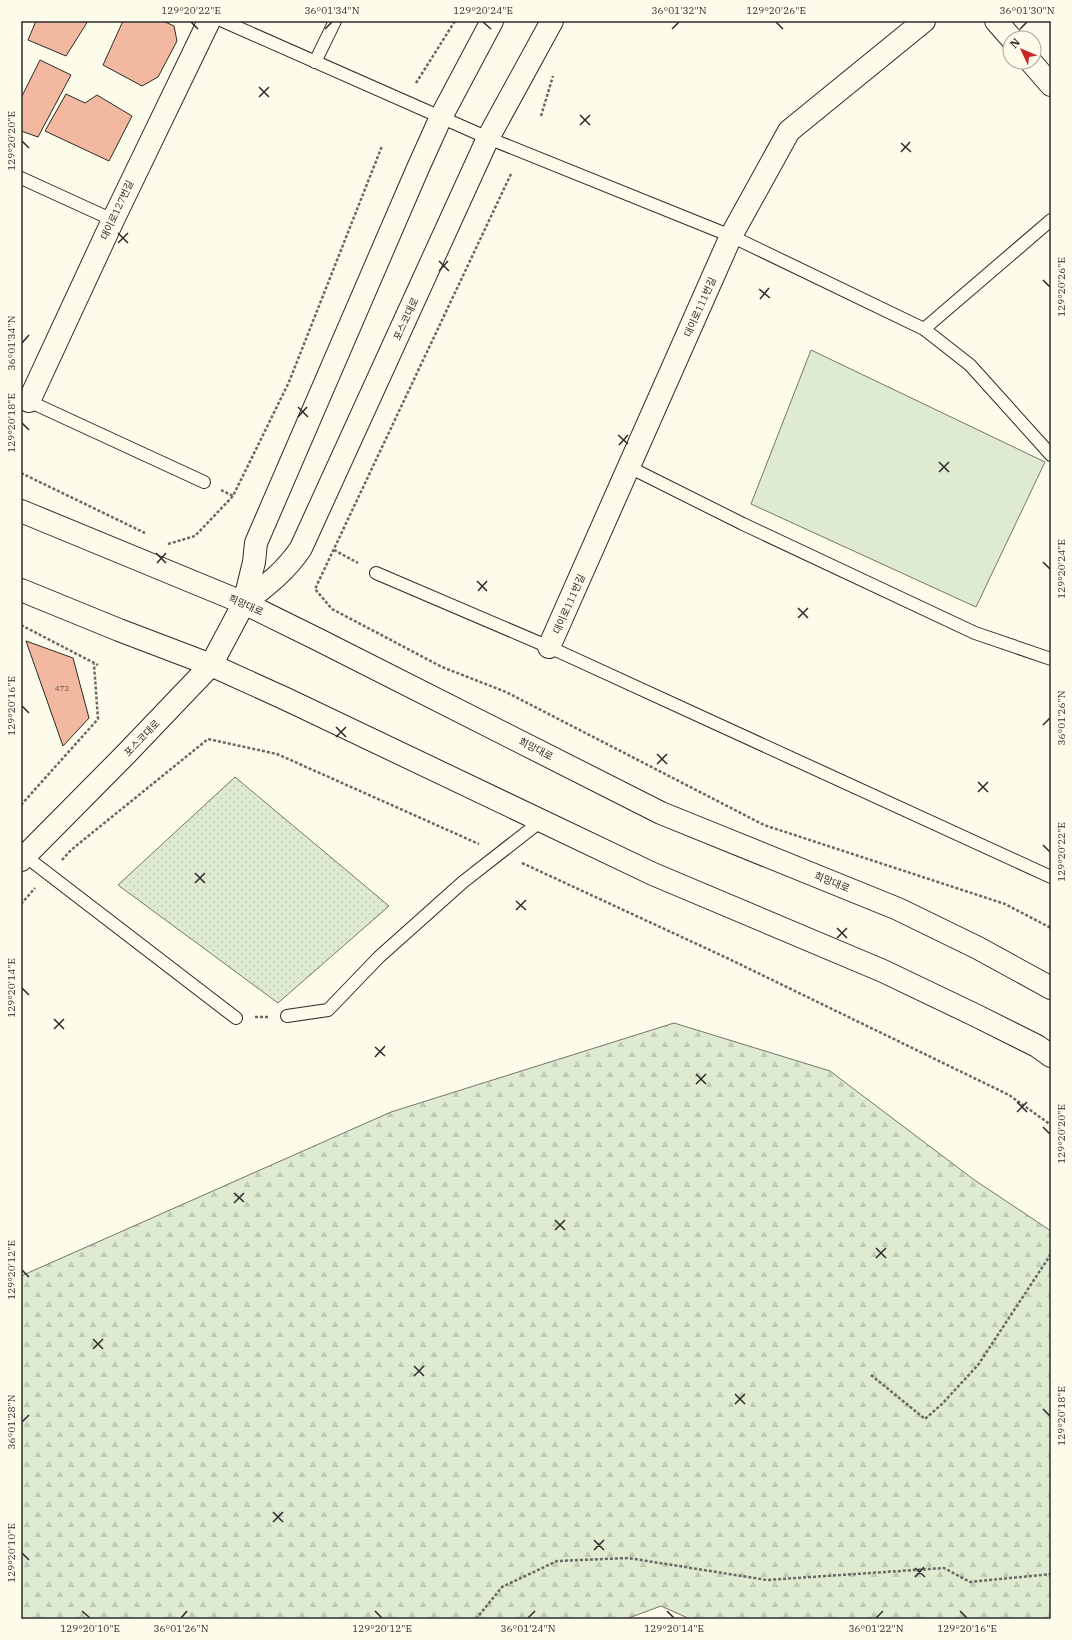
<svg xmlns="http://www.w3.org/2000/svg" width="1072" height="1640" font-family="'IBM Plex Serif','Noto Sans KR',serif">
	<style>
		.grass { fill: url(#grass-dots); stroke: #74746e }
		.forest { fill: url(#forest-firs); stroke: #74746e }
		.garden { fill: #deebd1; stroke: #74746e }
		.building { fill: #f2b8a0; stroke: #2b2b2b }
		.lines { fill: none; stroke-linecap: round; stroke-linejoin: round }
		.lane-casing { stroke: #2b2b2b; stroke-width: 14 }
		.street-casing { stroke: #2b2b2b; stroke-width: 24 }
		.secondary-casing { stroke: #2b2b2b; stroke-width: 24 }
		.primary-casing { stroke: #2b2b2b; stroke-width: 24 }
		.path { stroke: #6a6964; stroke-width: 2.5; stroke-dasharray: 3 2; stroke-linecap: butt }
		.lane { stroke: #fdfbea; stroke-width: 12 }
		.street { stroke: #fdfbea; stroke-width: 22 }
		.secondary { stroke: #fdfbea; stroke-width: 22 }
		.primary { stroke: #fdfbea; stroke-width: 22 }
		.ticks { fill: none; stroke: #2b2b2b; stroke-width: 1.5 }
		.labels { text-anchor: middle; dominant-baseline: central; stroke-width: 3; stroke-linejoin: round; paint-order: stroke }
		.number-label { font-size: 8px; fill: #5d4e48 }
		.street-label { font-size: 10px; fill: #2b2b2b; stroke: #fdfbea }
		.neatline { fill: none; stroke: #2b2b2b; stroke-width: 1.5 }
		.ticks-label { font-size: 10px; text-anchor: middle; fill: #2b2b2b }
	</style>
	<defs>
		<pattern id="grass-dots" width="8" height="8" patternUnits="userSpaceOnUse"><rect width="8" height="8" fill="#deebd1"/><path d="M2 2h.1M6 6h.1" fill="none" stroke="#bfcab4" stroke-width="1.8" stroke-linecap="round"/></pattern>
		<pattern id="forest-firs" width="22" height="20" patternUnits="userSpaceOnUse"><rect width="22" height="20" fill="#deebd1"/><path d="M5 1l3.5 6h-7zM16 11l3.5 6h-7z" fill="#bfcab4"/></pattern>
	</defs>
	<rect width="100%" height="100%" fill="#fdfbea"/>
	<!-- grass -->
	<polygon class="grass" points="235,777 389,906 278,1003 118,885"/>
	<!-- forest -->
	<polygon class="forest" points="674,1023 830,1071 973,1179 1051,1231 1051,1619 690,1619 661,1606 626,1619 21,1619 21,1276 391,1112"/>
	<!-- garden -->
	<polygon class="garden" points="811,350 1045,462 976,607 751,504"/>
	<!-- building -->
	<g class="building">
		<polygon points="36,21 88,21 66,56 28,40"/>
		<polygon points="123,21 163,21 174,26 177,41 158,77 142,86 103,65"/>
		<polygon points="40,60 71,75 38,137 21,131 21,98"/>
		<polygon points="66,94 85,103 97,95 132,116 109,161 45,131"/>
		<polygon points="26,641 73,658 89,718 63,746"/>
	</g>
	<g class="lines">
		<!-- lane casing -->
		<g class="lane-casing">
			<g id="lane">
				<polyline points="223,21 488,138 731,236 924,329 970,365 1051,455"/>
				<polyline points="315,62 335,21"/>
				<polyline points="21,178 113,220"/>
				<polyline points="924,329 1051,220"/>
				<polyline points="24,399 204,482"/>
				<polyline points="629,467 743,524 975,633 1051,659"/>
				<polyline points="376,573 549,647 1051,877"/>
				<polyline points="25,856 236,1018"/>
				<polyline points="287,1016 328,1010 379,957 463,882 541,821"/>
			</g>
		</g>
		<!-- street casing -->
		<g class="street-casing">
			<g id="street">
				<polyline points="29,401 113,220 209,21"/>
				<polyline points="549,647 731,236 789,131 924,21"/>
			</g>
		</g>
		<!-- secondary casing -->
		<g class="secondary-casing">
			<g id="secondary">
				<polyline points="996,21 1011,38"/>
				<polyline points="1031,62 1051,85"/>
			</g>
		</g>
		<!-- primary casing -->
		<g class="primary-casing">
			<g id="primary">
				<polyline points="21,511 244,603 317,639 661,813 898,909 978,948 1051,988"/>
				<polyline points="21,590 119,630 211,665 286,699 653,874 883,971 977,1016 1037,1046 1051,1056"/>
				<path d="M244 603C266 586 286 571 301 548L488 138 552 21"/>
				<polyline points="21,860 126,754 211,665 244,603 254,562 256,543 418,168 441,117 492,21"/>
			</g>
		</g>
		<!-- path -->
		<g class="path">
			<polyline points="416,83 455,21"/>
			<polyline points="541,116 553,76"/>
			<polyline points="511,174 315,589 332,609 442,667 506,692 764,825 1005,904 1051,928"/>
			<polyline points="21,473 145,533"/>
			<polyline points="221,490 233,496"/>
			<polyline points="168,544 195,536 233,496 289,382 382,146"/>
			<polyline points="334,550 358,563"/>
			<polyline points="21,625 98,665"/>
			<polyline points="21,805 98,719 94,664"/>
			<polyline points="62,860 71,850 208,739 277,754 479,844"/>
			<polyline points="522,863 727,958 1009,1095 1051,1125"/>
			<polyline points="21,904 35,888"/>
			<polyline points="255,1017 268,1017"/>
			<polyline points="871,1375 925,1419 942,1404 978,1365 1051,1254"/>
			<polyline points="476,1619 502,1587 557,1561 628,1558 767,1580 944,1568 970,1582 1051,1574"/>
		</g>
		<!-- lane -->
		<use href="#lane" class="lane"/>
		<!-- street -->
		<use href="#street" class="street"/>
		<!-- secondary -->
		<use href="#secondary" class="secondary"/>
		<!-- primary -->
		<use href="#primary" class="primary"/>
	</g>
	<!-- ticks -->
	<path class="ticks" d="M191 22 198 29M483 22 491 29M776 22 783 29M325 29 332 22M672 29 679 22M1020 29 1027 22M259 87 269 97M259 97 269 87M580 115 590 125M580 125 590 115M22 141 29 148M901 143 911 152M901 152 910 142M118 233 128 243M118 243 128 233M439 261 449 271M439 271 448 261M1043 280 1050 287M759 289 770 298M760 299 769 288M22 343 29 335M298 407 308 417M298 417 307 407M22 423 29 430M618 435 628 444M619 445 628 435M939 462 949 472M939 472 949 462M156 553 166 563M1043 562 1050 569M157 563 166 553M477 581 487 591M478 591 487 581M798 608 808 618M798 618 808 608M22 706 29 713M1043 725 1050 718M336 727 346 737M336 737 346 727M657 754 667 764M657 764 667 754M978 782 988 792M978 792 988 782M1043 845 1050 852M195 873 205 883M195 883 205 873M516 901 526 910M516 910 526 900M837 928 847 938M837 938 847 928M22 988 29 995M54 1019 64 1029M54 1029 64 1019M375 1047 385 1056M375 1057 385 1046M696 1074 706 1084M696 1084 706 1074M1017 1102 1027 1112M1017 1112 1027 1102M1043 1127 1050 1134M234 1193 244 1202M234 1203 244 1193M555 1220 565 1230M555 1230 565 1220M876 1248 886 1258M876 1258 886 1248M22 1270 29 1277M93 1339 103 1349M93 1349 103 1339M414 1366 424 1376M414 1376 424 1366M735 1394 745 1404M735 1404 745 1394M1043 1409 1050 1416M22 1422 29 1415M273 1512 283 1522M273 1522 283 1512M594 1540 604 1550M594 1550 604 1540M22 1553 29 1560M915 1568 925 1577M915 1577 924 1567M82 1611 90 1618M375 1611 382 1618M667 1611 674 1618M960 1611 967 1618M181 1618 187 1611M528 1618 535 1611M876 1618 883 1611"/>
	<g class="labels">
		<!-- number labels -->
		<g class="number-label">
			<text x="62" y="688">472</text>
		</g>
		<!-- street labels -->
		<g class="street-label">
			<text transform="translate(117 210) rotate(-65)">대이로127번길</text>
			<text transform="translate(700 307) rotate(-66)">대이로111번길</text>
			<text transform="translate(406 319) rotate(-65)">포스코대로</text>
			<text transform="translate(569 604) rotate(-66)">대이로111번길</text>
			<text transform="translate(246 605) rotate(24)">희망대로</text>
			<text transform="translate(142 738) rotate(-46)">포스코대로</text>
			<text transform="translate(536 749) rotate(27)">희망대로</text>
			<text transform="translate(832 882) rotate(22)">희망대로</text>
		</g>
	</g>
	<!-- border -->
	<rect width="1072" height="1640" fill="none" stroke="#fdfbea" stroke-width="44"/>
	<!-- north arrow -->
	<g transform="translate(1022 50) rotate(314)"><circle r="19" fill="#fdfbea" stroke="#a9a89e"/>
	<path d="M0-3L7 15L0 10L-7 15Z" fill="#c62828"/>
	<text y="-6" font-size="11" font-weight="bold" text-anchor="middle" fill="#2b2b2b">N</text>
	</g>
	<rect x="22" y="22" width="1028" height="1596" class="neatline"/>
	<g class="ticks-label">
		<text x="191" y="14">129°20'22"E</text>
		<text x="332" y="14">36°01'34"N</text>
		<text x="483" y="14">129°20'24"E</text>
		<text x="679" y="14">36°01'32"N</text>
		<text x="776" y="14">129°20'26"E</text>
		<text x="1027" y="14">36°01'30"N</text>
		<text transform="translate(11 141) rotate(-90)" y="4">129°20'20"E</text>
		<text transform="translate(1061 287) rotate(-90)" y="4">129°20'26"E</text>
		<text transform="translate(11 343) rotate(-90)" y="4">36°01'34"N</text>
		<text transform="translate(11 423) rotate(-90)" y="4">129°20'18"E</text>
		<text transform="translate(1061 569) rotate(-90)" y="4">129°20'24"E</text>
		<text transform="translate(11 706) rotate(-90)" y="4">129°20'16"E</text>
		<text transform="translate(1061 718) rotate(-90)" y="4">36°01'26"N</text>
		<text transform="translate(1061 852) rotate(-90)" y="4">129°20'22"E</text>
		<text transform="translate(11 988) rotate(-90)" y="4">129°20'14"E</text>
		<text transform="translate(1061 1134) rotate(-90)" y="4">129°20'20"E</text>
		<text transform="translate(11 1270) rotate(-90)" y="4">129°20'12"E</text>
		<text transform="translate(1061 1416) rotate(-90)" y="4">129°20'18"E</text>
		<text transform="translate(11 1422) rotate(-90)" y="4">36°01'28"N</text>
		<text transform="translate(11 1553) rotate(-90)" y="4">129°20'10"E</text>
		<text x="90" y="1632">129°20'10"E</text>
		<text x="181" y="1632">36°01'26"N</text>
		<text x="382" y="1632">129°20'12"E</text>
		<text x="528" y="1632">36°01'24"N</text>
		<text x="674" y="1632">129°20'14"E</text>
		<text x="876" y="1632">36°01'22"N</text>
		<text x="967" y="1632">129°20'16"E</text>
	</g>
</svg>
